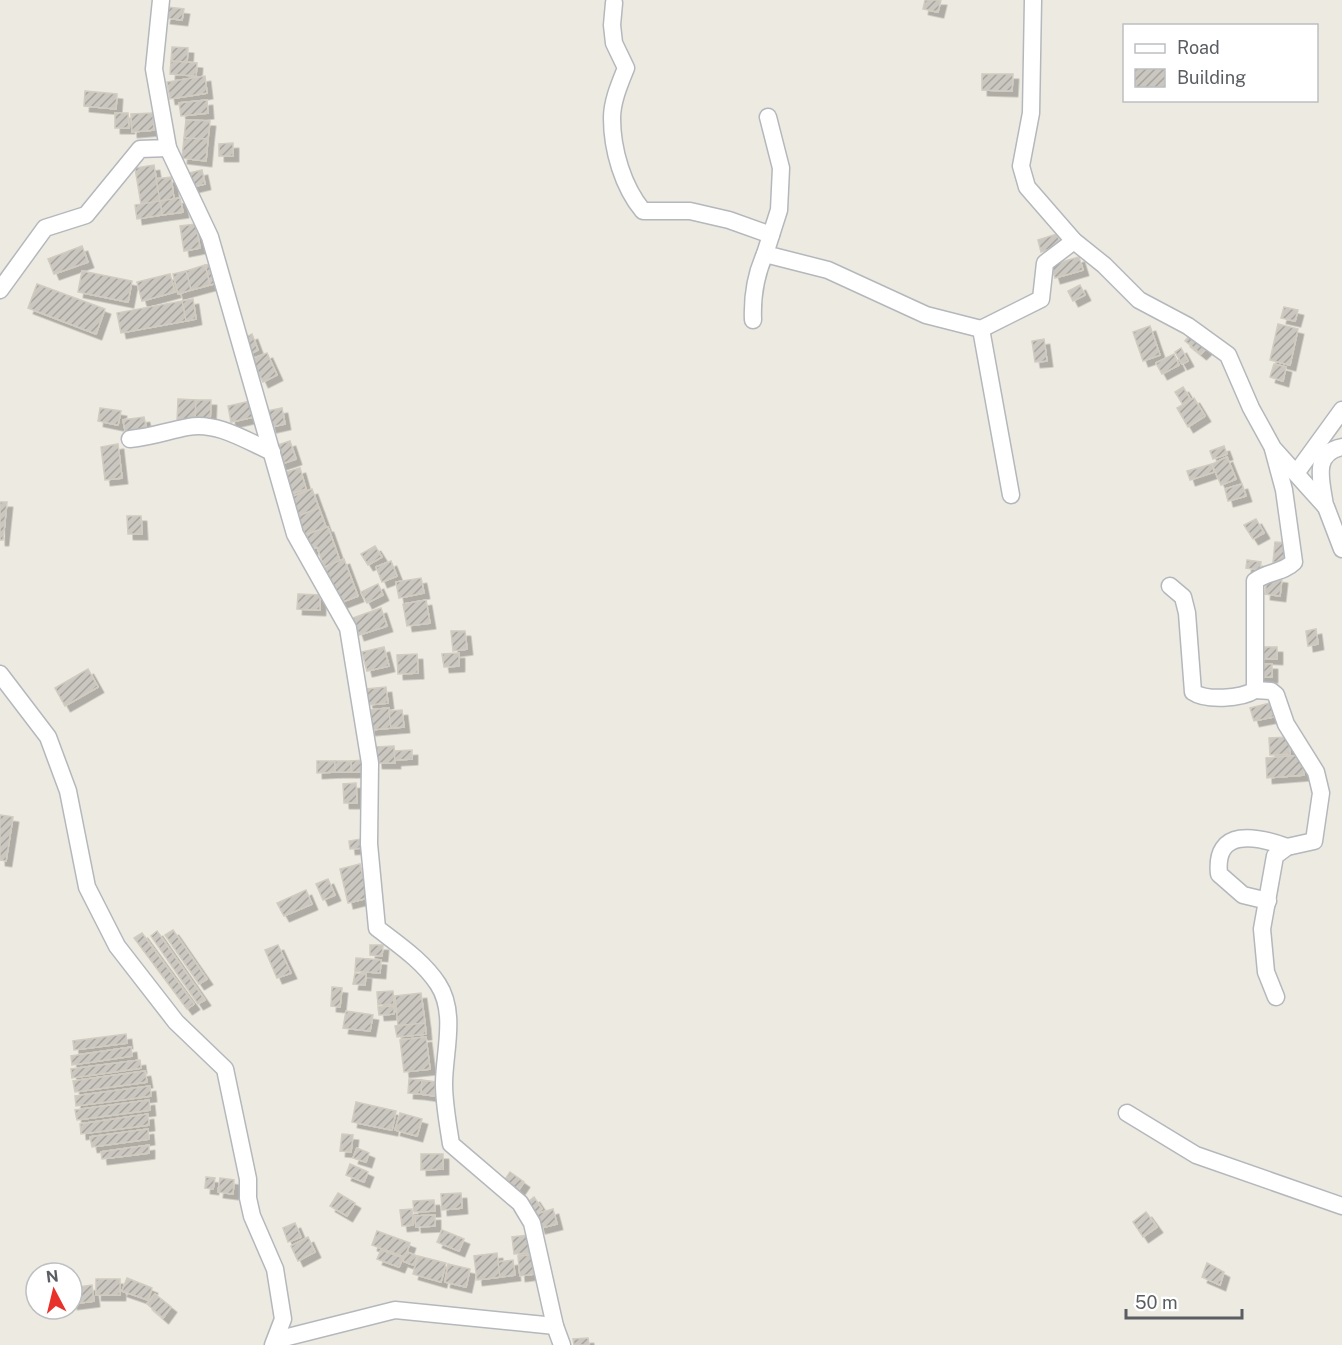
<svg xmlns="http://www.w3.org/2000/svg" width="1342" height="1345" font-family="'Public Sans',sans-serif">
	<style>
		.building { fill: url(#building-hatch); stroke: #d1cbc0; stroke-width: 1.5; filter: url(#shadow) }
		.lines { fill: none; stroke-linecap: round; stroke-linejoin: round }
		.minor-casing { stroke: #b4b8bc; stroke-width: 19 }
		.minor { stroke: #fff; stroke-width: 16 }
	</style>
	<defs>
		<pattern id="building-hatch" width="6" height="6" patternUnits="userSpaceOnUse" patternTransform="scale(1.5)"><rect width="6" height="6" fill="#cac6c0"/><path d="M-1 1l2-2M0 6l6-6M5 7l2-2" fill="none" stroke="#a7a49f"/></pattern>
		<filter id="shadow"><feDropShadow dx="5.5" dy="5.5" stdDeviation="0" flood-color="#0004"/></filter>
	</defs>
	<rect width="100%" height="100%" fill="#edeae1"/>
	<!-- building -->
	<g class="building">
		<polygon points="925,0 941,0 938,12 923,9"/>
		<polygon points="167,7 184,9 182,20 165,18"/>
		<polygon points="172,47 188,48 187,63 171,61"/>
		<polygon points="171,61 197,63 196,76 170,74"/>
		<polygon points="982,74 1013,74 1012,91 982,90"/>
		<polygon points="205,76 207,93 170,99 167,82"/>
		<polygon points="85,91 117,94 116,109 84,106"/>
		<polygon points="207,100 208,113 181,116 179,103"/>
		<polygon points="115,113 128,113 129,128 115,128"/>
		<polygon points="153,113 154,130 132,132 131,114"/>
		<polygon points="186,120 210,121 208,139 184,138"/>
		<polygon points="184,138 208,139 206,161 182,158"/>
		<polygon points="233,143 233,156 219,156 219,144"/>
		<polygon points="154,165 160,201 141,204 135,168"/>
		<polygon points="202,170 205,184 192,187 189,173"/>
		<polygon points="171,177 174,199 160,201 156,179"/>
		<polygon points="180,198 183,212 162,215 160,201"/>
		<polygon points="160,201 162,215 137,219 135,205"/>
		<polygon points="196,224 200,248 184,251 180,226"/>
		<polygon points="1057,234 1061,245 1041,252 1038,240"/>
		<polygon points="82,246 88,262 54,274 48,259"/>
		<polygon points="1079,257 1083,270 1055,278 1051,265"/>
		<polygon points="215,263 220,282 210,285 205,265"/>
		<polygon points="205,265 210,285 191,290 186,271"/>
		<polygon points="82,271 132,281 128,302 78,292"/>
		<polygon points="186,271 191,290 178,294 173,274"/>
		<polygon points="170,274 175,292 142,301 137,282"/>
		<polygon points="37,284 105,309 96,334 28,308"/>
		<polygon points="1080,285 1085,295 1073,301 1068,291"/>
		<polygon points="193,299 196,319 186,321 182,301"/>
		<polygon points="182,301 186,321 121,333 117,313"/>
		<polygon points="1284,307 1298,310 1295,321 1281,318"/>
		<polygon points="1278,324 1298,329 1290,365 1270,360"/>
		<polygon points="1150,326 1160,355 1143,361 1133,332"/>
		<polygon points="252,334 258,350 250,354 244,338"/>
		<polygon points="1190,335 1207,348 1201,354 1185,341"/>
		<polygon points="1044,339 1047,361 1035,362 1032,341"/>
		<polygon points="1181,348 1188,361 1182,364 1175,352"/>
		<polygon points="267,353 277,375 263,382 252,359"/>
		<polygon points="1174,354 1179,365 1162,374 1156,363"/>
		<polygon points="1274,364 1286,367 1283,381 1270,377"/>
		<polygon points="1183,387 1191,400 1183,405 1175,392"/>
		<polygon points="1194,398 1205,416 1188,427 1177,408"/>
		<polygon points="178,399 196,400 195,422 177,421"/>
		<polygon points="196,400 211,400 210,423 195,422"/>
		<polygon points="251,401 254,417 231,422 228,406"/>
		<polygon points="100,408 121,411 118,425 98,421"/>
		<polygon points="282,408 285,424 271,427 267,411"/>
		<polygon points="144,417 147,431 126,435 123,420"/>
		<polygon points="290,441 296,459 281,464 275,446"/>
		<polygon points="118,444 122,478 105,480 101,447"/>
		<polygon points="1224,446 1227,454 1213,459 1210,451"/>
		<polygon points="1227,457 1236,479 1221,485 1212,464"/>
		<polygon points="1212,464 1214,472 1190,480 1187,471"/>
		<polygon points="300,468 306,489 290,494 283,473"/>
		<polygon points="1242,484 1246,496 1228,501 1225,489"/>
		<polygon points="312,489 319,508 298,516 291,497"/>
		<polygon points="0,502 7,502 3,540 0,540"/>
		<polygon points="319,508 326,527 305,535 298,516"/>
		<polygon points="127,516 141,516 142,534 128,534"/>
		<polygon points="1256,519 1264,533 1253,539 1244,525"/>
		<polygon points="328,527 340,561 324,567 317,547 310,550 305,535"/>
		<polygon points="1275,542 1287,543 1285,563 1273,562"/>
		<polygon points="375,546 382,557 368,565 361,554"/>
		<polygon points="344,559 358,596 337,604 324,567"/>
		<polygon points="1247,560 1261,562 1260,570 1246,568"/>
		<polygon points="391,561 397,576 382,582 376,567"/>
		<polygon points="1267,576 1282,578 1280,596 1265,594"/>
		<polygon points="421,578 424,593 399,598 396,582"/>
		<polygon points="378,584 383,595 367,603 361,592"/>
		<polygon points="298,594 320,595 320,610 297,609"/>
		<polygon points="426,600 430,623 407,626 403,604"/>
		<polygon points="381,608 387,626 359,635 353,618"/>
		<polygon points="1316,629 1318,644 1308,646 1306,631"/>
		<polygon points="451,631 465,631 467,649 453,651"/>
		<polygon points="384,647 389,666 367,671 362,652"/>
		<polygon points="1260,647 1277,647 1277,659 1259,658"/>
		<polygon points="459,653 459,666 444,667 442,654"/>
		<polygon points="417,654 418,673 398,674 397,655"/>
		<rect x="1258" y="664" width="14" height="13"/>
		<polygon points="88,669 98,687 65,706 55,688"/>
		<polygon points="386,687 388,703 368,705 366,689"/>
		<polygon points="1274,702 1278,716 1254,721 1250,708"/>
		<polygon points="389,708 391,728 370,730 368,710"/>
		<polygon points="402,710 404,727 391,728 389,711"/>
		<polygon points="1289,737 1290,754 1270,755 1269,738"/>
		<polygon points="394,746 395,763 377,763 376,747"/>
		<polygon points="412,750 412,759 395,760 394,751"/>
		<polygon points="1302,755 1304,775 1267,778 1266,758"/>
		<polygon points="365,760 366,772 351,772 351,761"/>
		<polygon points="317,761 335,761 335,772 317,773"/>
		<rect x="335" y="761" width="16" height="11"/>
		<polygon points="356,783 357,803 344,803 343,784"/>
		<polygon points="0,815 13,817 6,861 0,860"/>
		<polygon points="361,839 362,848 350,849 349,841"/>
		<polygon points="360,864 368,898 348,903 340,869"/>
		<polygon points="328,879 335,895 323,900 316,884"/>
		<polygon points="306,890 312,904 284,916 277,903"/>
		<polygon points="173,930 207,979 199,984 165,935"/>
		<polygon points="157,931 205,1000 198,1004 151,936"/>
		<polygon points="142,933 194,1004 187,1009 134,938"/>
		<polygon points="278,945 291,973 277,978 265,950"/>
		<polygon points="370,945 383,945 382,956 370,955"/>
		<polygon points="356,958 381,960 380,973 355,971"/>
		<polygon points="355,973 366,974 365,985 353,984"/>
		<polygon points="332,987 342,988 340,1007 331,1006"/>
		<polygon points="393,991 394,1004 378,1005 377,992"/>
		<polygon points="421,993 425,1023 398,1026 395,996"/>
		<polygon points="394,1006 394,1014 379,1015 378,1007"/>
		<polygon points="346,1011 373,1015 370,1031 343,1028"/>
		<polygon points="425,1023 426,1034 397,1037 395,1026"/>
		<polygon points="126,1034 127,1043 74,1050 73,1041"/>
		<polygon points="426,1037 430,1069 404,1072 400,1040"/>
		<polygon points="131,1047 132,1056 72,1065 71,1056"/>
		<polygon points="140,1060 141,1068 72,1078 71,1069"/>
		<polygon points="145,1071 147,1082 75,1092 73,1081"/>
		<polygon points="409,1079 422,1080 421,1094 408,1093"/>
		<polygon points="422,1080 436,1082 434,1096 421,1094"/>
		<polygon points="150,1086 151,1096 76,1106 75,1096"/>
		<polygon points="149,1100 150,1110 77,1120 75,1110"/>
		<polygon points="356,1102 396,1111 392,1130 352,1122"/>
		<polygon points="400,1113 422,1119 417,1136 395,1130"/>
		<polygon points="148,1114 149,1125 81,1134 80,1124"/>
		<polygon points="148,1129 149,1139 92,1147 90,1137"/>
		<polygon points="342,1134 353,1135 351,1152 340,1151"/>
		<polygon points="149,1145 149,1153 102,1159 101,1152"/>
		<polygon points="357,1148 369,1153 366,1162 353,1158"/>
		<polygon points="421,1154 443,1154 443,1169 421,1170"/>
		<polygon points="350,1164 368,1172 364,1182 346,1175"/>
		<polygon points="510,1172 524,1182 518,1191 504,1181"/>
		<polygon points="206,1177 215,1178 213,1189 205,1188"/>
		<polygon points="220,1178 234,1180 233,1194 218,1192"/>
		<polygon points="338,1193 355,1203 347,1216 330,1206"/>
		<polygon points="461,1193 462,1208 442,1210 441,1194"/>
		<polygon points="534,1197 542,1209 535,1213 528,1202"/>
		<polygon points="434,1200 435,1211 414,1212 413,1201"/>
		<polygon points="412,1209 413,1225 402,1226 400,1210"/>
		<polygon points="553,1209 557,1224 540,1228 536,1214"/>
		<polygon points="1146,1212 1157,1227 1143,1237 1133,1222"/>
		<polygon points="435,1215 435,1226 416,1227 415,1216"/>
		<polygon points="295,1223 301,1237 288,1242 283,1228"/>
		<polygon points="442,1230 464,1239 459,1251 437,1242"/>
		<polygon points="377,1231 410,1243 405,1257 372,1245"/>
		<polygon points="529,1235 530,1253 514,1254 512,1237"/>
		<polygon points="308,1237 315,1252 298,1261 291,1246"/>
		<polygon points="381,1250 403,1258 399,1267 377,1259"/>
		<polygon points="407,1252 417,1256 413,1265 403,1261"/>
		<polygon points="497,1253 500,1277 477,1280 474,1256"/>
		<polygon points="532,1255 534,1274 520,1276 518,1256"/>
		<polygon points="418,1256 446,1263 441,1282 413,1274"/>
		<polygon points="513,1260 515,1275 500,1277 498,1262"/>
		<polygon points="1207,1263 1224,1272 1220,1285 1202,1277"/>
		<polygon points="448,1264 470,1269 466,1287 445,1282"/>
		<polygon points="127,1278 152,1288 148,1300 122,1291"/>
		<rect x="96" y="1279" width="24" height="16"/>
		<polygon points="92,1285 94,1301 72,1304 72,1288"/>
		<polygon points="155,1294 171,1307 163,1318 147,1304"/>
		<polygon points="588,1338 589,1345 574,1345 573,1339"/>
	</g>
	<g class="lines">
		<!-- minor casing -->
		<g class="minor-casing">
			<g id="minor">
				<polyline points="1033,0 1031,113 1021,166 1027,187 1074,241 1104,265 1139,300 1188,326 1228,355 1251,408 1273,448 1326,507 1342,549"/>
				<path d="M614 3 612 25 614 43 626 68C620 83 612 101 612 118 612 150 623 187 643 211H690L729 220 771 235"/>
				<polyline points="768,117 781,168 779,210 765,254 828,270 926,315 981,329 1011,495"/>
				<path d="M168 148 210 237 295 534 348 628 370 763 369 844 377 928C399 945 423 961 438 984 457 1013 444 1052 444 1084 444 1104 448 1124 451 1144L520 1203 532 1223 555 1326"/>
				<polyline points="0,290 45,228 86,215 140,149 168,148 154,69 161,0"/>
				<path d="M753 320C752 296 755 276 765 254"/>
				<polyline points="981,329 1041,299 1045,263 1074,241"/>
				<path d="M130 439C152 437 167 431 188 427 216 421 247 441 272 452"/>
				<polyline points="1297,472 1342,410"/>
				<path d="M1325 506C1322 483 1311 453 1342 447"/>
				<path d="M1170 586 1183 597 1187 613 1193 692C1206 701 1241 699 1255 690V581C1268 571 1283 573 1294 562L1284 490 1273 449"/>
				<polyline points="0,674 48,737 68,791 87,887 117,946 176,1022 225,1069 248,1179 248,1198 252,1216 275,1269 283,1319 273,1345"/>
				<polyline points="1255,690 1271,691 1276,695 1286,724 1316,772 1321,793 1314,841 1287,847 1275,856 1262,929 1266,972 1276,997"/>
				<path d="M1268 901 1243 895 1219 874C1214 827 1257 836 1287 847"/>
				<polyline points="1127,1113 1196,1155 1342,1206"/>
				<polyline points="276,1340 395,1310 555,1326 562,1345"/>
			</g>
		</g>
		<!-- minor -->
		<use href="#minor" class="minor"/>
	</g>
	<!-- legend -->
	<rect x="1123" y="24" width="195" height="78" fill="#ffffff" stroke="#bdbfc0" stroke-width="1.5"/>
	<rect x="1135" y="44" width="30" height="9" fill="#ffffff" stroke="#bdbfc0" stroke-width="1.5"/>
	<text x="1177" y="54" font-size="18" fill="#5a5e62">Road</text>
	<rect x="1135" y="69" width="30" height="18" fill="url(#building-hatch)" stroke="#bdbfc0" stroke-width="1.5"/>
	<text x="1177" y="84" font-size="18" fill="#5a5e62">Building</text>
	<!-- north arrow -->
	<g transform="translate(54 1291) rotate(353)"><circle r="28" fill="#ffffff" stroke="#bdbfc0" stroke-width="1.5"/>
	<path d="M0-4.5L10 22L0 15L-10 22Z" fill="#e9312b"/>
	<text y="-9" font-size="16" font-weight="bold" text-anchor="middle" fill="#5a5e62">N</text>
	</g>
	<!-- scale -->
	<path d="M1126 1309v9h116v-9" fill="none" stroke="#5a5e62" stroke-width="3"/>
	<text x="1135" y="1309" font-size="18" fill="#5a5e62" stroke="#ffffff" stroke-width="4.5" paint-order="stroke">50 m</text>
</svg>
